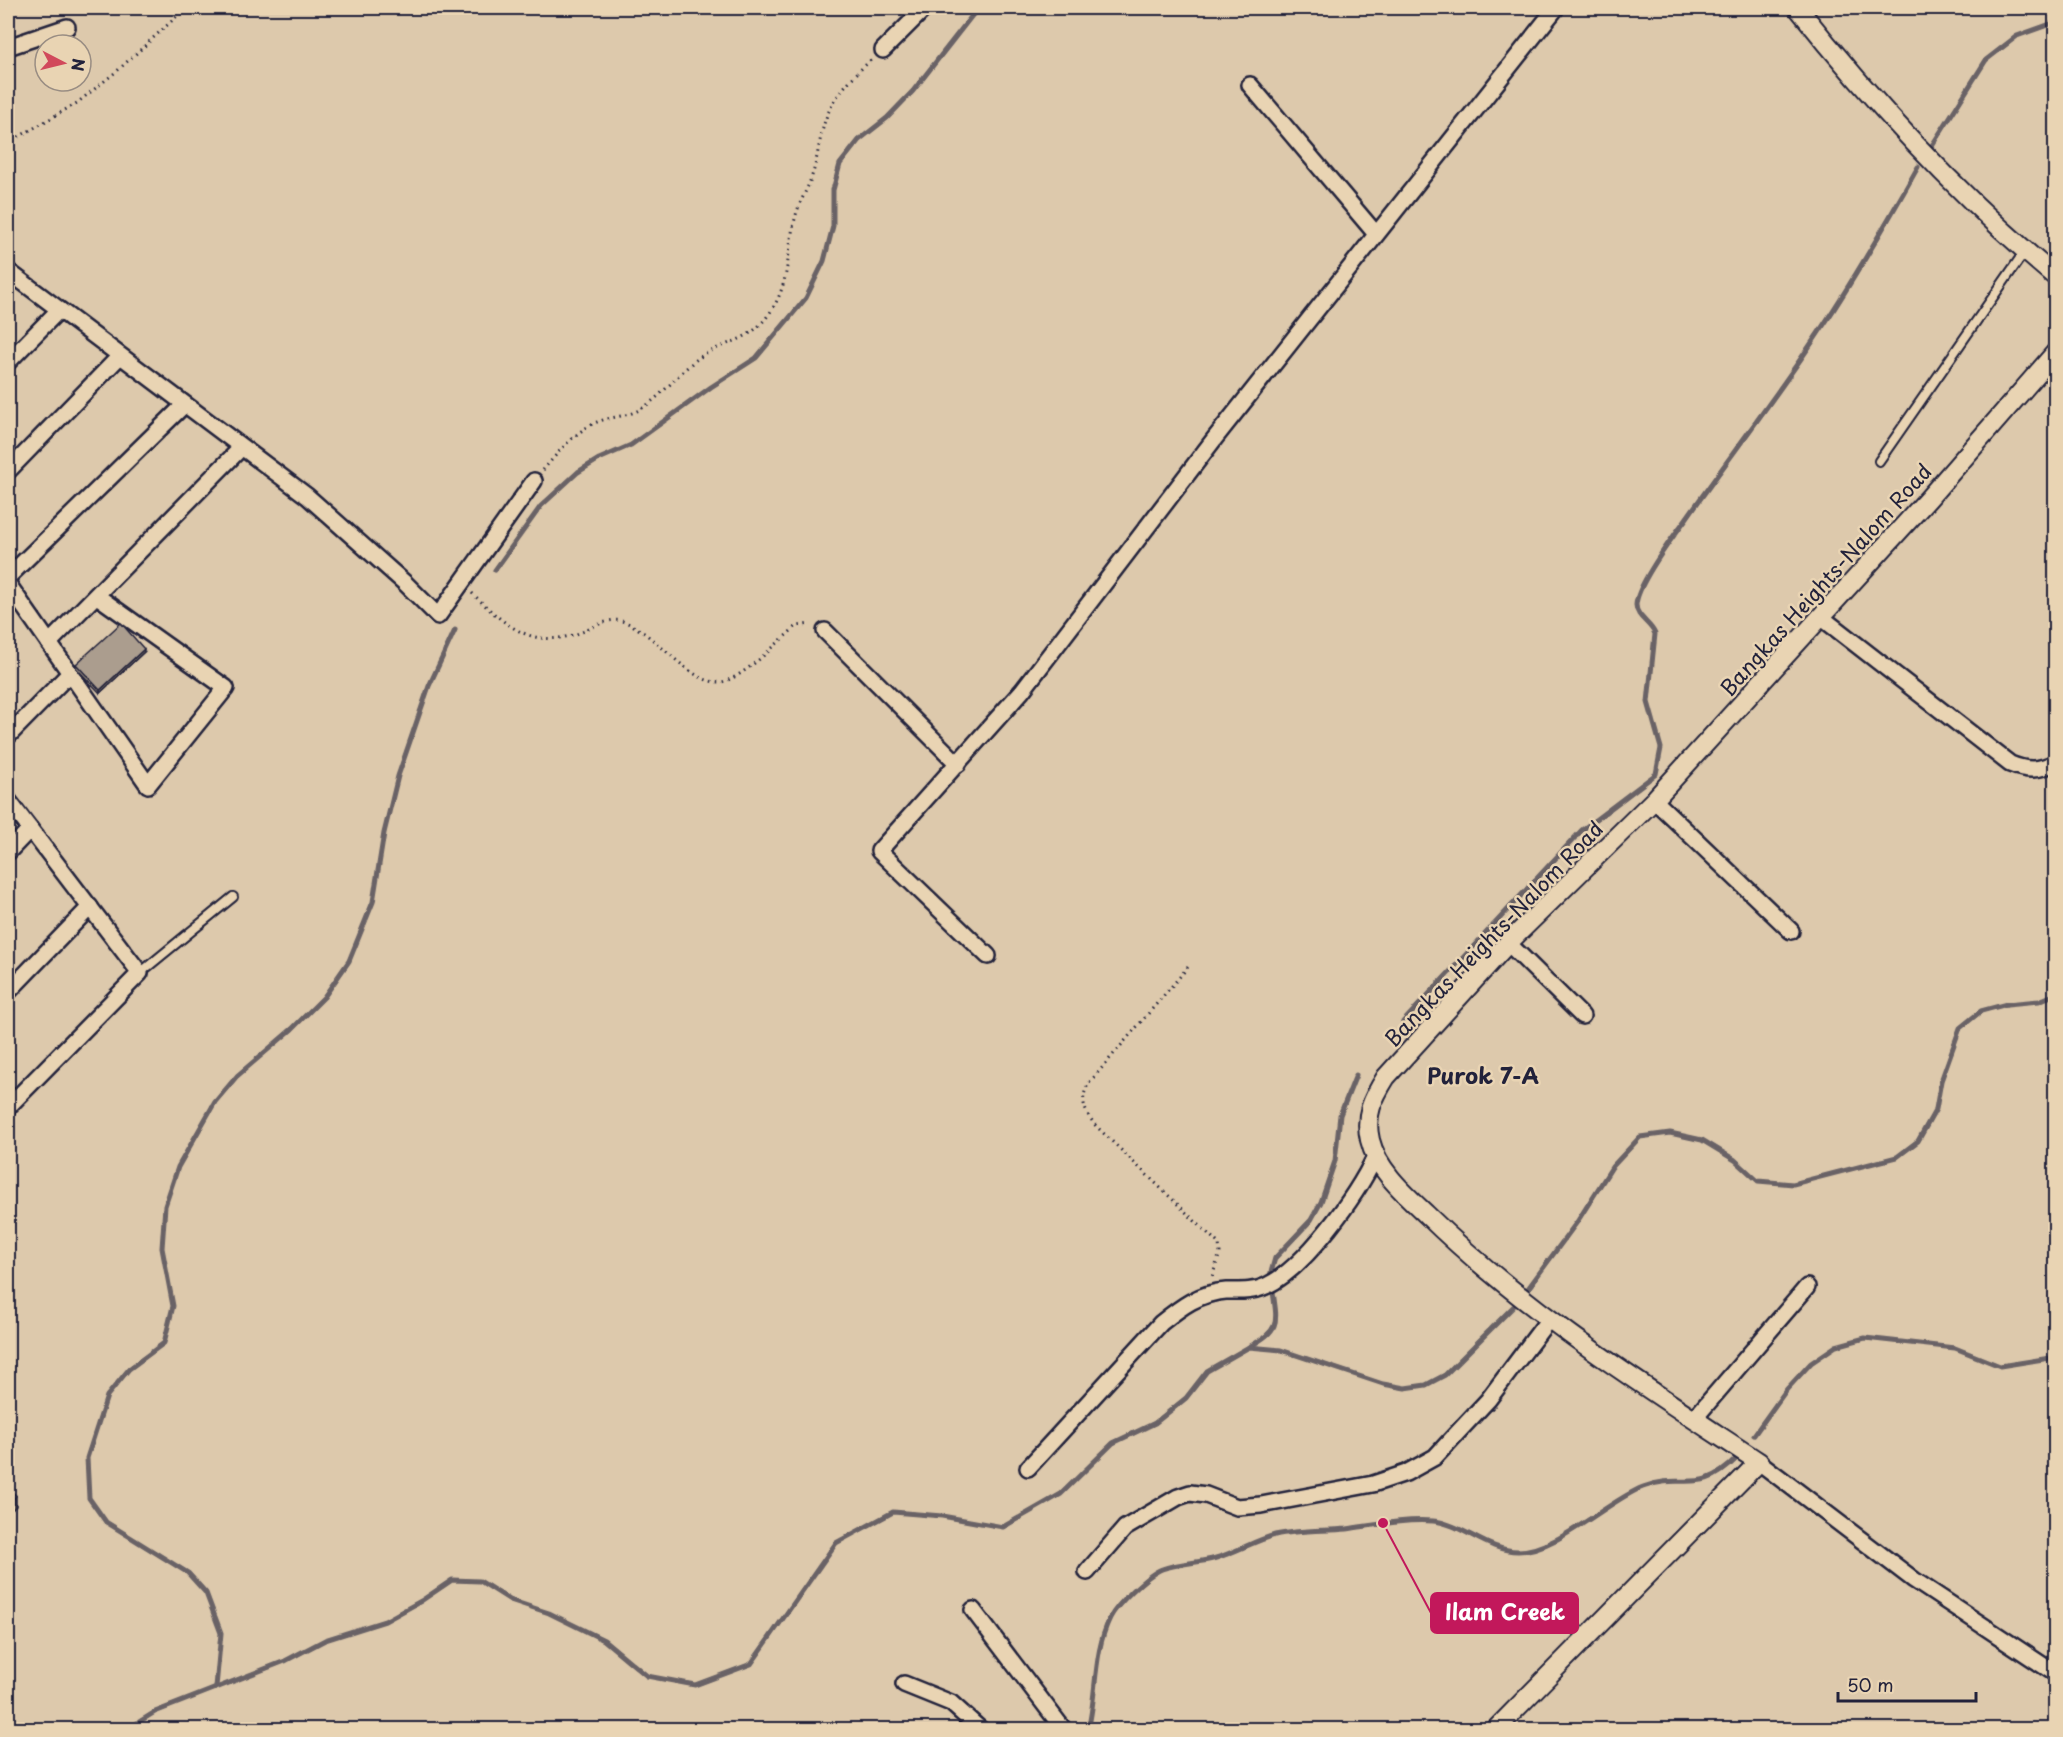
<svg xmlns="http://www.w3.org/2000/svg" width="2063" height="1737" font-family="'Playpen Sans',sans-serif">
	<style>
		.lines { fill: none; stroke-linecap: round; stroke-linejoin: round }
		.stream { stroke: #696266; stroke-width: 5 }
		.service-casing { stroke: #22223b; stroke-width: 12 }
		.minor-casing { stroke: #22223b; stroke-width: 20 }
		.tertiary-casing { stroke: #22223b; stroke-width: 22 }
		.path { stroke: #22223b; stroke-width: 3; stroke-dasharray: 1.5 4.5; stroke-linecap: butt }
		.service { stroke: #e9d4b3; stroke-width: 8 }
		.minor { stroke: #e9d4b3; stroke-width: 15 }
		.tertiary { stroke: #e9d4b3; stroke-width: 18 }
		.wall { fill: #93877a; stroke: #22223b; stroke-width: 1.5 }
		.shaded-wall { fill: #786e63; stroke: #22223b; stroke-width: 1.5 }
		.building { fill: #ab9d8e; stroke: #22223b; stroke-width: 1.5 }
		.labels { text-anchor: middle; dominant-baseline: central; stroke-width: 5; stroke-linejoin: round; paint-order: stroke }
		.street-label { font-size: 21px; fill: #22223b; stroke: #e9d4b3 }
		.neighbourhood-label { font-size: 22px; font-weight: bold; fill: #22223b; stroke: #e9d4b3 }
		.leader { fill: none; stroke: #c2185b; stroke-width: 2 }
		.callout-dot { fill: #c2185b; stroke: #e9d4b3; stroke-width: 2 }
		.callout { fill: #c2185b; stroke: #c2185b; stroke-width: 2 }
		.callout-label { font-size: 22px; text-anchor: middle; font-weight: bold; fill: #fff }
	</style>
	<rect width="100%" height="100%" fill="#ddc9ac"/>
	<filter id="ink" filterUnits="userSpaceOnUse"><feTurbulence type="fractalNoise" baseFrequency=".0167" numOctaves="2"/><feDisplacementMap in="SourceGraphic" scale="12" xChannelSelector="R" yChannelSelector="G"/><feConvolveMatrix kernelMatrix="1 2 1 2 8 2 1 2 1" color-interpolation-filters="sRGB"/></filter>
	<g filter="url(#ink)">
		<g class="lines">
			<!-- stream -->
			<g class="stream">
				<polyline points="1931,147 1986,60 2017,36 2056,22"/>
				<polyline points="495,570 541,506 578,472 599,459 631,445 711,387 756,358 806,298 824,261 833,226 833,190 840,164 859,140 887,118 913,91 978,8"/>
				<path d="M1403 1022 1582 830 1656 774 1661 748 1648 702 1655 634C1651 623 1636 617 1636 605 1637 585 1674 535 1686 519 1728 459 1772 402 1813 341 1851 285 1885 226 1918 167"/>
				<polyline points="1270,1276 1275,1258 1311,1220 1321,1202 1335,1161 1340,1115 1356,1075"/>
				<polyline points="1527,1290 1577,1222 1612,1167 1640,1137 1670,1133 1702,1140 1735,1160 1758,1181 1793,1184 1897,1157 1918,1141 1936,1109 1941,1081 1960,1028 1981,1011 2007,1004 2039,1001 2056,994"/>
				<path d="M1249 1347C1279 1330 1278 1325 1273 1292"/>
				<polyline points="1754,1435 1787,1389 1811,1363 1836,1346 1865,1338 1955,1348 2000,1366 2056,1357"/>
				<polyline points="216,1687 221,1633 206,1593 188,1573 106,1522 89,1498 87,1458 107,1396 129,1369 164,1343 173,1306 162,1248 165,1206 178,1167 215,1102 237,1076 292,1029 324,997 349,961 373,902 384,833 398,776 429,686 455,630"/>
				<polyline points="126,1730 155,1712 285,1661 325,1640 385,1621 421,1601 452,1580 480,1581 510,1600 549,1613 604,1640 647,1676 695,1685 751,1664 836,1543 893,1512 942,1516 1003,1527 1061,1494 1113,1443 1155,1423 1186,1398 1207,1371 1249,1347 1281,1350 1383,1384 1405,1388 1426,1385 1445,1375 1513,1307"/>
				<path d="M1088 1730C1097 1694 1093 1652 1110 1618 1117 1604 1147 1575 1162 1569 1179 1563 1199 1563 1216 1558 1236 1552 1254 1541 1275 1535 1298 1530 1324 1531 1347 1529 1376 1525 1404 1519 1433 1521 1461 1523 1487 1551 1518 1551 1558 1551 1607 1501 1643 1487 1685 1471 1698 1498 1738 1457"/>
			</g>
			<!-- service casing -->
			<g class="service-casing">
				<g id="service">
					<polyline points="1879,461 2025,251"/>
					<polyline points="140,973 233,897"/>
				</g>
			</g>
			<!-- minor casing -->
			<g class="minor-casing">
				<g id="minor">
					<polyline points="8,47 67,27"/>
					<polyline points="883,50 925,8"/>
					<polyline points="1250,85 1376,234"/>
					<polyline points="8,271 307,496 406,584 438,616 534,481"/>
					<polyline points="8,362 59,310"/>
					<polyline points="8,471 120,356"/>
					<polyline points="8,577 184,405"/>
					<polyline points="8,584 148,785 226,688 97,596"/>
					<path d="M1821 617 2010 764C2027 771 2039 771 2056 762"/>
					<polyline points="825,631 958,764"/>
					<polyline points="49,643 241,448"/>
					<polyline points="8,736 70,673"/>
					<polyline points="8,800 140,973 8,1107"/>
					<polyline points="1654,800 1791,931"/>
					<polyline points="8,852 30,829"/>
					<polyline points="1508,943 1582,1016"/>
					<polyline points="988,956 879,851 1022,691 1215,438 1556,8"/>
					<polyline points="8,992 90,907"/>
					<polyline points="1694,1419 1807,1287"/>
					<polyline points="1759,1462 1914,1580 2056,1674"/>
					<path d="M1028 1468 1161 1323C1181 1307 1199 1293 1226 1291 1240 1291 1253 1292 1266 1286 1305 1268 1357 1195 1375 1157"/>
					<polyline points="1087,1572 1125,1528 1178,1497 1190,1493 1206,1495 1237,1507 1261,1505 1373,1484 1406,1473 1435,1457 1459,1431 1488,1400 1549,1319"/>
					<polyline points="973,1610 1064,1730"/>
					<polyline points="904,1684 951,1703 981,1730"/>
				</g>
			</g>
			<!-- tertiary casing -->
			<g class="tertiary-casing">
				<g id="tertiary">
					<path d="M1798 8C1875 105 1960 197 2056 277"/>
					<path d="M1495 1730 1759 1462C1644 1386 1526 1312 1427 1215 1406 1195 1377 1170 1370 1140 1364 1115 1373 1098 1386 1077L1508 943 1654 800 1928 499 2056 352"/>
				</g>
			</g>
			<!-- path -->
			<g class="path">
				<polyline points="8,143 77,103 117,71 186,8"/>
				<path d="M543 470C558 453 575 431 597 422 612 416 630 417 644 407 667 392 681 368 705 354 731 340 750 341 769 314 791 283 786 253 795 219 798 205 805 194 810 181 817 164 818 146 823 128 830 99 850 79 872 59"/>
				<path d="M472 593C509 629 535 652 587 630 597 625 610 618 622 621 655 631 689 685 721 682 743 679 778 641 797 626L810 624"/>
				<path d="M1188 967 1089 1083C1079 1100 1084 1111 1096 1126L1219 1244 1220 1253 1212 1277"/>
			</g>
			<!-- service -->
			<use href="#service" class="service"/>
			<!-- minor -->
			<use href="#minor" class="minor"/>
			<!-- tertiary -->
			<use href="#tertiary" class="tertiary"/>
		</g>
		<!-- wall -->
		<polygon class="wall" points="144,652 100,693 76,668 76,664"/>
		<!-- shaded-wall -->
		<g class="shaded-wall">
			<polygon points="144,649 144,652 100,693 100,690"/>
			<polygon points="16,1496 16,1506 8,1514 8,1504"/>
		</g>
		<!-- building -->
		<g class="building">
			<polygon points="121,623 144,649 100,690 76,664"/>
			<polygon points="8,1486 16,1496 8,1504"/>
		</g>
	</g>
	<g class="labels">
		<!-- street labels -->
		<g class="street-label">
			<text transform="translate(1825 579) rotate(-48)">Bangkas Heights-Nalom Road</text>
			<text transform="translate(1493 933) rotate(-46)">Bangkas Heights-Nalom Road</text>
		</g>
		<!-- neighbourhood labels -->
		<g class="neighbourhood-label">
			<text x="1483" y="1074">Purok 7-A</text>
		</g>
	</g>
	<!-- callouts -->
	<path class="leader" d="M1383 1523L1431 1613"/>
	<circle class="callout-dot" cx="1383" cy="1523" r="6"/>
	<rect class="callout" x="1431" y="1593" width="147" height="40" rx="6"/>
	<g class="callout-label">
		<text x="1505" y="1620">Ilam Creek</text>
	</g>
	<!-- margin -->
	<rect width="2063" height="1737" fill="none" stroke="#e9d4b3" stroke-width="30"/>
	<rect x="15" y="15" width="2033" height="1707" fill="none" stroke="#22223b" stroke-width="2" filter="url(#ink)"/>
	<!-- north arrow -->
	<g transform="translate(63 63) rotate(97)"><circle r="28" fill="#e9d4b3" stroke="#998d83" stroke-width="1.5"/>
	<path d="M0-4.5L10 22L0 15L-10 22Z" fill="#d1495b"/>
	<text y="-9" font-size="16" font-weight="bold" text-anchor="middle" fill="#22223b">N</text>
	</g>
	<!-- scale -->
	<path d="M1838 1692v9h138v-9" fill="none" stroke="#22223b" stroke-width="3"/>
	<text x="1847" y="1692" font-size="18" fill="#22223b" stroke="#e9d4b3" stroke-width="4.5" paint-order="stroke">50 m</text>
</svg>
